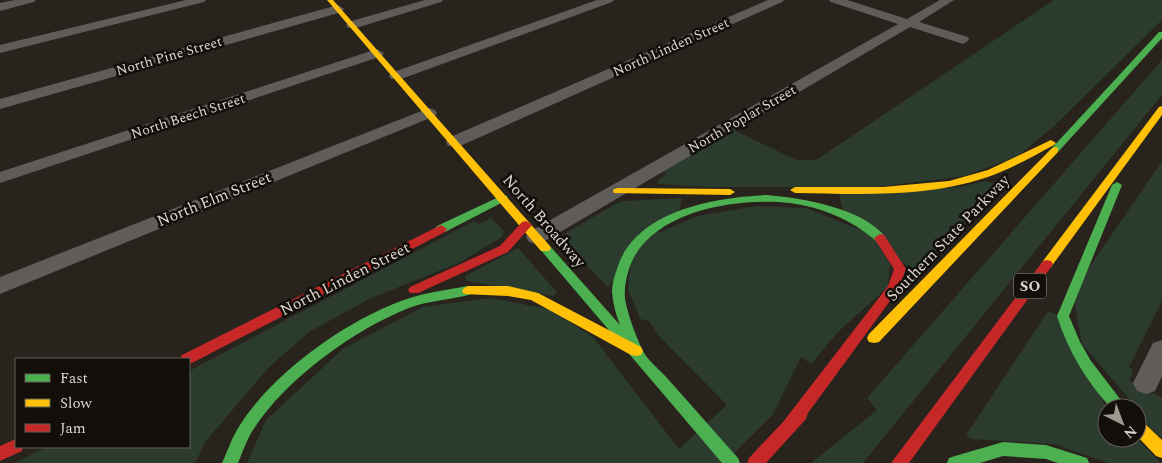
<svg xmlns="http://www.w3.org/2000/svg" width="1162" height="463" font-family="Spectral,serif">
	<style>
		.green { fill: #2b3b2d }
		.lines { fill: none; stroke-linecap: round; stroke-linejoin: round }
		.street { fill: #605c5a; fill-rule: evenodd }
		.fast { fill: #4caf50; fill-rule: evenodd }
		.slow { fill: #ffc107; fill-rule: evenodd }
		.jam { fill: #c62828; fill-rule: evenodd }
		.labels { text-anchor: middle; dominant-baseline: central; stroke-width: 5; stroke-linejoin: round; paint-order: stroke }
		.far-street-label { font-size: 14px; fill: #ded7d0; stroke: #120e09 }
		.shield { fill: #120e09; stroke: #a19b94; stroke-width: 1 }
		.shield-label { font-size: 15px; font-weight: bold; fill: #ded7d0 }
		.street-label { font-size: 16px; fill: #ded7d0; stroke: #120e09 }
	</style>
	<rect width="100%" height="100%" fill="#29231d"/>
	<!-- green -->
	<g class="green">
		<polygon points="1054,0 1162,0 1162,20 1052,128 1018,156 965,176 876,187 709,187 658,184 658,180 666,175 663,169 732,129 796,160 816,160"/>
		<polygon points="1162,60 1162,95 863,463 811,463 877,410 867,398"/>
		<polygon points="1162,161 1162,301 1129,367 1133,369 1130,381 1162,398 1162,439 1137,415 1137,408 1082,344 1074,300 1087,271"/>
		<polygon points="986,181 995,184 986,198 918,268 908,267 843,210 839,194 959,187"/>
		<polygon points="682,198 680,209 608,287 564,242 562,237 566,233 617,203 625,201"/>
		<polygon points="757,206 806,208 873,235 890,264 888,287 838,332 811,364 801,357 772,416 724,463 247,463 266,420 344,348 423,307 489,298 550,309 593,337 679,449 727,405 659,336 649,321 640,319 628,289 631,261 652,236 697,216"/>
		<polygon points="491,218 504,231 502,237 459,263 369,299 309,332 270,366 206,441 195,463 15,463 46,447 189,447 189,371 474,221 479,224"/>
		<polygon points="518,248 556,291 556,294 553,296 466,281 465,276"/>
		<polygon points="1048,311 1056,314 1107,408 1107,438 1136,438 1161,463 1108,463 1054,444 985,440 972,439 966,435"/>
	</g>
	<g class="lines">
		<!-- street -->
		<g class="street">
			<polygon points="15,0 36,0 34,2 0,11 0,3"/>
			<polygon points="186,0 206,0 204,2 0,53 0,45"/>
			<polygon points="425,0 443,0 441,2 356,28 348,28 346,25 348,22"/>
			<polygon points="597,0 614,0 612,2 401,79 391,79 389,76 391,73"/>
			<polygon points="768,0 784,0 782,2 460,146 448,146 446,142 448,138"/>
			<polygon points="829,0 847,0 907,19 940,0 954,0 919,22 968,37 969,40 963,44 910,27 543,242 536,244 529,242 526,237 529,232 898,24 831,2"/>
			<polygon points="338,5 344,9 342,12 0,109 0,99"/>
			<polygon points="377,49 384,53 382,56 0,183 0,172"/>
			<polygon points="429,108 435,110 437,113 435,116 0,294 0,277"/>
			<polygon points="1162,340 1162,376 1155,391 1146,394 1137,391 1133,383 1153,343"/>
		</g>
		<!-- fast -->
		<g class="fast">
			<polygon points="1159,32 1162,32 1162,38 1058,152 1052,152 1052,148"/>
			<path d="M1117 182 1122 185 1069 316 1080 342 1091 361 1127 408H1111C1086 381 1068 351 1057 316L1112 185Z"/>
			<polygon points="503,195 507,196 508,198 507,200 445,232 437,232 435,229 437,226"/>
			<path d="M767 195C802 198 864 208 886 238L880 242 876 241C852 220 822 207 790 203 738 197 648 210 629 269 626 279 624 288 625 299 628 315 635 334 642 349 647 360 659 369 667 378 691 405 714 431 738 458L740 463H722L539 248 541 245H549L620 325C616 315 613 304 612 292 612 283 615 275 618 266 637 210 716 197 767 195Z"/>
			<path d="M468 286 472 288 474 291 472 294C452 300 430 300 409 308 353 330 281 382 250 435 245 444 242 454 238 463H222C228 450 232 437 240 425 273 373 344 322 401 301 423 293 445 290 468 286Z"/>
			<polygon points="1003,442 1046,445 1087,458 1089,463 1058,463 1046,459 1003,456 980,463 947,463 949,458 955,456"/>
		</g>
		<!-- slow -->
		<g class="slow">
			<polygon points="327,0 333,0 549,245 551,248 549,251 541,251"/>
			<polygon points="1162,106 1162,115 1051,267 1043,267 1041,264 1043,261 1159,107"/>
			<path d="M1051 140 1056 143 1054 145C1032 157 1009 170 985 178 924 198 858 194 795 193L790 190 795 187H883L949 181 988 170Z"/>
			<polygon points="1055,147 1058,148 1058,152 879,342 874,343 869,342 867,338 869,334 1052,148"/>
			<polygon points="618,188 730,189 735,192 730,195 614,193 613,191 614,189"/>
			<polygon points="468,286 508,286 538,293 641,347 643,351 641,355 636,356 631,355 531,300 508,296 464,294 462,291 464,288"/>
			<polygon points="1137,419 1142,421 1162,440 1162,458 1156,456 1137,436"/>
		</g>
		<!-- jam -->
		<g class="jam">
			<polygon points="526,221 532,225 508,252 418,293 410,293 408,290 410,287 500,246 522,222"/>
			<polygon points="441,225 447,229 445,232 192,363 189,364 189,359 180,359 182,355"/>
			<polygon points="880,234 884,235 906,269 898,290 808,413 806,419 766,463 747,463 749,458 783,422 888,286 894,269 874,238"/>
			<polygon points="1047,260 1051,261 1053,264 1051,267 909,463 891,463 1043,261"/>
			<polygon points="16,439 16,447 23,447 22,451 0,461 0,446"/>
		</g>
	</g>
	<g class="labels">
		<!-- far-street labels -->
		<g class="far-street-label">
			<text transform="translate(671 47) rotate(-24)">North Linden Street</text>
			<text transform="translate(169 56) rotate(-16)">North Pine Street</text>
			<text transform="translate(188 116) rotate(-18)">North Beech Street</text>
			<text transform="translate(742 119) rotate(-30)">North Poplar Street</text>
		</g>
		<!-- shield labels -->
		<rect class="shield" x="1014" y="273.5" width="32" height="25" rx="4"/>
		<g class="shield-label">
			<text x="1030" y="286">SO</text>
		</g>
		<!-- street labels -->
		<g class="street-label">
			<text transform="translate(214 199) rotate(-22)">North Elm Street</text>
			<text transform="translate(544 221) rotate(49)">North Broadway</text>
			<text transform="translate(948 238) rotate(-46)">Southern State Parkway</text>
			<text transform="translate(345 279) rotate(-27)">North Linden Street</text>
		</g>
	</g>
	<!-- legend -->
	<rect x="15" y="358" width="175" height="90" fill="#120e09" stroke="#645e59"/>
	<rect x="25" y="374" width="25" height="8" fill="#4caf50" stroke="#645e59"/>
	<text x="60" y="383" font-size="15" fill="#ded7d0">Fast</text>
	<rect x="25" y="399" width="25" height="8" fill="#ffc107" stroke="#645e59"/>
	<text x="60" y="408" font-size="15" fill="#ded7d0">Slow</text>
	<rect x="25" y="424" width="25" height="8" fill="#c62828" stroke="#645e59"/>
	<text x="60" y="433" font-size="15" fill="#ded7d0">Jam</text>
	<!-- north arrow -->
	<g transform="translate(1122 423) rotate(138)"><circle r="24" fill="#120e09" stroke="#645e59"/>
	<path d="M0-4L9 19L0 12L-9 19Z" fill="#9f9891"/>
	<text y="-8" font-size="14" font-weight="bold" text-anchor="middle" fill="#ded7d0">N</text>
	</g>
</svg>
